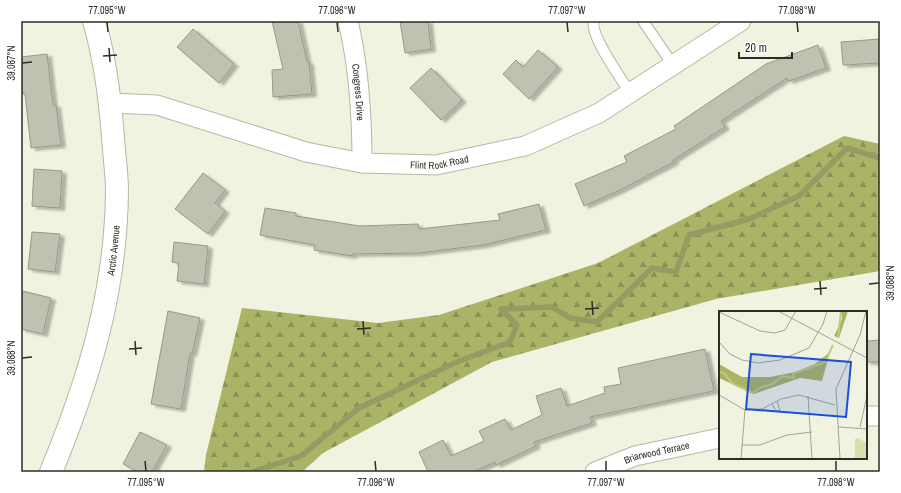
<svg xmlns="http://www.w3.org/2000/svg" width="901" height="493" font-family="'Archivo Narrow',sans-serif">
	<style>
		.forest { fill: url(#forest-firs) }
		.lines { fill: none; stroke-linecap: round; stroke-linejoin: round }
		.stream { stroke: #949b63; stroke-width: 5.5 }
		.building { fill: #bfc2b0; stroke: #969988; filter: url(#shadow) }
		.lane-casing { stroke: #b5b8a6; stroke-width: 12 }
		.street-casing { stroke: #b5b8a6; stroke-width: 21 }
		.secondary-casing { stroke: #b5b8a6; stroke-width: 24 }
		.lane { stroke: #fff; stroke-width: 10 }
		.street { stroke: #fff; stroke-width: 19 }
		.secondary { stroke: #fff; stroke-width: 22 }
		.ticks { fill: none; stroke: #2c2d26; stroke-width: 1.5 }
		.labels { text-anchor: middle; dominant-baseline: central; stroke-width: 3; stroke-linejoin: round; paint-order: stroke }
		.street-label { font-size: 10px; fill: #2c2d26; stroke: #fff }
		.inset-river { fill: none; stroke: #c1ca7d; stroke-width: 2 }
		.inset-road { fill: none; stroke: #a2a496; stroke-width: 1 }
		.view { fill: #1d4ed8; fill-opacity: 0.15; stroke: #1d4ed8; stroke-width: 2 }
		.inset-edge { fill: none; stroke: #2c2d26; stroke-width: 2 }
		.neatline { fill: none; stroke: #2c2d26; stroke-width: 1.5 }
		.ticks-label { font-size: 10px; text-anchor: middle; fill: #2c2d26 }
	</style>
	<defs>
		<pattern id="forest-firs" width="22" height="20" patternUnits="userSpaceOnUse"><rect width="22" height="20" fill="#abb367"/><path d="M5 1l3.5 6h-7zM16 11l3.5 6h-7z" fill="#8b9255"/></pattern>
		<filter id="shadow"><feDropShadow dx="4.5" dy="2.5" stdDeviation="1" flood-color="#0004"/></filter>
	</defs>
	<rect width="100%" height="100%" fill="#f0f3e0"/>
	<!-- forest -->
	<polygon class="forest" points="844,136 880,144 880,271 716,299 492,362 323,453 302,472 204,472 206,455 242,308 378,323 439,315 598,263"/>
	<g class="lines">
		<!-- stream -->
		<polyline class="stream" points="252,472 301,456 359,408 459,361 510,342 517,325 501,309 552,307 570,318 597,322 652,268 676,272 689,235 749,219 799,196 847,148 880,158"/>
	</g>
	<!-- building -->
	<g class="building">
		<polygon points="272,21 298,21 307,62 309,62 312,94 273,97 272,70 283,69"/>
		<polygon points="400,21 428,21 431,49 405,53"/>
		<polygon points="193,29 234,64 219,83 177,47"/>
		<polygon points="880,39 880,63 843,65 841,42"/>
		<polygon points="818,45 826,68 789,81 787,78 721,121 725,127 673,160 674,162 620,190 584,206 575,184 627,162 624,156 676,129 674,126 766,64"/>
		<polygon points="538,50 558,67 529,99 503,74 516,60 523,67"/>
		<polygon points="47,54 53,105 56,105 61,145 31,148 25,94 23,94 21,77 21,57"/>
		<polygon points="431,68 462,100 441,120 410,88"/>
		<polygon points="34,169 62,171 60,208 32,206"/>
		<polygon points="203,173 225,190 215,203 225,211 208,234 175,209"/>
		<polygon points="539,204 546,230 483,245 419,253 352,254 352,256 314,250 315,245 260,235 265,208 296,213 296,216 360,226 418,224 419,229 500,220 498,214"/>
		<polygon points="32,232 60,234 55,272 28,269"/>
		<polygon points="174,242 208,246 204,284 177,281 179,263 172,262"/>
		<polygon points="23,291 51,298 43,334 21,329 21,301"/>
		<polygon points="168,311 200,318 192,354 190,353 181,409 151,404"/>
		<polygon points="880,340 880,362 866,362 866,341"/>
		<polygon points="705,349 714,391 590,417 592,423 534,442 536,446 496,465 495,462 473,472 428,472 419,452 443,440 451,456 484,441 479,431 505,419 511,430 542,415 536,396 561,388 567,406 605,393 604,387 621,384 618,368"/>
		<polygon points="140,432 167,445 152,472 138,472 123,464"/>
	</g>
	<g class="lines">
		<!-- lane casing -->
		<g class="lane-casing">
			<g id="lane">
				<path d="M594 21C589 35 622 79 630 93"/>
				<polyline points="643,21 673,65"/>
			</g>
		</g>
		<!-- street casing -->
		<g class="street-casing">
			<g id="street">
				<path id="s1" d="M348 21C359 67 362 116 362 163"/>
				<path id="s2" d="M111 103 157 105 306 152 362 163 436 165 525 146 599 113 741 21"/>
				<polyline points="866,416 880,416"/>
				<path id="s3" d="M595 472 635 456 720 438"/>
			</g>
		</g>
		<!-- secondary casing -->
		<g class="secondary-casing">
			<g id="secondary">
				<path id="s4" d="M51 472C89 380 116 292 117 191 117 173 114 155 113 137 110 98 105 58 94 21"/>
			</g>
		</g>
		<!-- lane -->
		<use href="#lane" class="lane"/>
		<!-- street -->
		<use href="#street" class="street"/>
		<!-- secondary -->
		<use href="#secondary" class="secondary"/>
	</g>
	<!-- ticks -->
	<path class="ticks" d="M107 22 108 32M337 22 338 32M567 22 568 32M797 22 798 32M109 48 110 62M103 56 117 55M22 63 32 62M820 281 821 295M869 284 879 283M814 289 827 288M592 301 593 315M585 309 599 308M363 321 364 335M357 329 371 328M135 341 136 355M129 349 142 348M22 358 32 357M145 461 146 471M375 461 376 471M606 461V471M836 461V471"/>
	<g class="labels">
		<!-- street labels -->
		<g class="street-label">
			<text stroke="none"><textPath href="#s1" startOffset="72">Congress Drive</textPath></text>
			<text stroke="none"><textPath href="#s2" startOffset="337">Flint Rock Road</textPath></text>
			<text stroke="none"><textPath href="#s4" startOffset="231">Arctic Avenue</textPath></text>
			<text stroke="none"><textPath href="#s3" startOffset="65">Briarwood Terrace</textPath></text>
		</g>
	</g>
	<!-- overview -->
	<g transform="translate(719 311)">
		<rect width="148" height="148" fill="#f0f3e0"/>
		<path d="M139 127 148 132V148H136V128Z" fill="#d8dfa9"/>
		<path d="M122 0H129L120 27 115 25 123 8ZM111 41 103 70 81 67 35 83 0 67V53L23 66H51L76 61 96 53Z" fill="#abb367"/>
		<path class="inset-river" d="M119 26 122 0M0 61 5 62 14 73 34 82 40 77 53 73 64 65 75 67 74 63 106 51 114 34"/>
		<path class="inset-road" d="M59 0 148 47M0 1 41 20 56 22 66 19 77 0M0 31 11 43 23 49 39 52 61 49 90 37 104 13 108 0M0 84 26 99 43 98 62 88 80 84 116 94M89 85 93 148M53 93 57 100H61L58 90M120 116 148 118M141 116 148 85M23 134H41L68 124 93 121M22 148 26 99M121 148 117 78 141 24 147 0"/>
		<path class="view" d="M32 43 132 51 127 106 27 98Z"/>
		<rect width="148" height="148" class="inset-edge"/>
	</g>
	<!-- border -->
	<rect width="901" height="493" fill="none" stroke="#ffffff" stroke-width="44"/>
	<!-- scale -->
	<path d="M739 52v6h53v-6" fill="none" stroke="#2c2d26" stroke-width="2"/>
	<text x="745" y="52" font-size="12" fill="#2c2d26" stroke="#ffffff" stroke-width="3" paint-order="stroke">20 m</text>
	<rect x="22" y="22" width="857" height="449" class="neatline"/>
	<g class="ticks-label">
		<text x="107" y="14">77.095°W</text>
		<text x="337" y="14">77.096°W</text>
		<text x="567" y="14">77.097°W</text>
		<text x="797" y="14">77.098°W</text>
		<text transform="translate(11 63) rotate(-90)" y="4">39.087°N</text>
		<text transform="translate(890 283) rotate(-90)" y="4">39.088°N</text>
		<text transform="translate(11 358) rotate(-90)" y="4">39.088°N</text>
		<text x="146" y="486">77.095°W</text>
		<text x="376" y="486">77.096°W</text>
		<text x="606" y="486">77.097°W</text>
		<text x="836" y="486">77.098°W</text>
	</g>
</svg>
